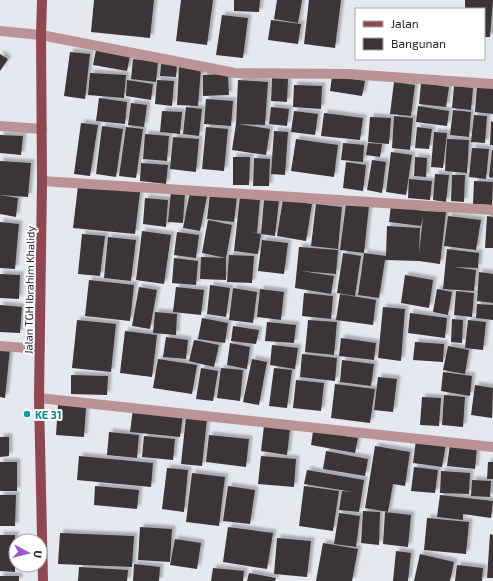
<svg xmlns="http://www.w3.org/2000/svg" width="493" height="581" font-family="'Exo 2',sans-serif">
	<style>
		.building { fill: #3a3538; filter: url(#shadow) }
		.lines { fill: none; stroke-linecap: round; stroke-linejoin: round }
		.minor { stroke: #bb9295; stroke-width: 10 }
		.primary { stroke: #8f4852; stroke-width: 10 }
		.culture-dot { fill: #0f9aa8; stroke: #fff; stroke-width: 1.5 }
		.labels { text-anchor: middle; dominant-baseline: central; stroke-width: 4; stroke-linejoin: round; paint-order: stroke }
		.street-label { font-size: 11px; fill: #27282a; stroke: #fff }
		.culture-label { font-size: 11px; font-weight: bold; fill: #0d838f; stroke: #fff; text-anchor: start }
	</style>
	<defs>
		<filter id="shadow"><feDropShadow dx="3.5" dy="-3.5" stdDeviation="1" flood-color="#0004"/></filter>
	</defs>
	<rect width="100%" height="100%" fill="#e5e8ee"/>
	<!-- building -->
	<g class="building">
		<polygon points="94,0 154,0 150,38 91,32"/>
		<polygon points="181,0 213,0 207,45 176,41"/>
		<polygon points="234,0 260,0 259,12 234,11"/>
		<polygon points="277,0 302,0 298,23 274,19"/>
		<polygon points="309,0 341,0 335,48 304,44"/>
		<polygon points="465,0 493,0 490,37 484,37 484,9 465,9"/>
		<polygon points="222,15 248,18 243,58 216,55"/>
		<polygon points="271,20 301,24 298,44 268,40"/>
		<polygon points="96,50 130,56 127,71 93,65"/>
		<polygon points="70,52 90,54 85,99 64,96"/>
		<polygon points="0,54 8,59 0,71"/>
		<polygon points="133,59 158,62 156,82 131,79"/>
		<polygon points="161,64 177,65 176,77 160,76"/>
		<polygon points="179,67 201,68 198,106 177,105"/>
		<polygon points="90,73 126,75 124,98 88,95"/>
		<polygon points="228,74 229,95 203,96 203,75"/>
		<polygon points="332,76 365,81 362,96 330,91"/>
		<polygon points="272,78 288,79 287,102 271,101"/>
		<polygon points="127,80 153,84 151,100 126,96"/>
		<polygon points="157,80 174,81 172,106 155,104"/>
		<polygon points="238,80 268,82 265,125 238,124 270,129 266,155 232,150 236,124"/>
		<polygon points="394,82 415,85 411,116 390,114"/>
		<polygon points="421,83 449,87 446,107 419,104"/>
		<polygon points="294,85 322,86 321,109 293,107"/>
		<polygon points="454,86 473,88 471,110 452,108"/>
		<polygon points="477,86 493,87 493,114 475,112"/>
		<polygon points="99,98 127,102 125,124 96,121"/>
		<polygon points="206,99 233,101 231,126 204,124"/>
		<polygon points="131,103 147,105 144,127 128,125"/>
		<polygon points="418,106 449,111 447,126 416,122"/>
		<polygon points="186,107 202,109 199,136 183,134"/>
		<polygon points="271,107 289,109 287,126 269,124"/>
		<polygon points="453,110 471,112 469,137 450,135"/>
		<polygon points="162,111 182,112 180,134 160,132"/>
		<polygon points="294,111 318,114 315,135 291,132"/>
		<polygon points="324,113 363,118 360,140 321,136"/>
		<polygon points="474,115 487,116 485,143 471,142"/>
		<polygon points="394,116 413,118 410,150 392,148"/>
		<polygon points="370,117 391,118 389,144 368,142"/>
		<polygon points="491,121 493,122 493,145 490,145"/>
		<polygon points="81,123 98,125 90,176 74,174"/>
		<polygon points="102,126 123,129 116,177 96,174"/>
		<polygon points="126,127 143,129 136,178 119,176"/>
		<polygon points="206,127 228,129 224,171 202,169"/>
		<polygon points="417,127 432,129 429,149 415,148"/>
		<polygon points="274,131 288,132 285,175 271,174"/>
		<polygon points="434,132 447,133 443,168 431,167"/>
		<polygon points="145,134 169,136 167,161 143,159"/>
		<polygon points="0,135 23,136 21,155 0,153"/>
		<polygon points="173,137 199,139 196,172 170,169"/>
		<polygon points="296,139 338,145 334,177 291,171"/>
		<polygon points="447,139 469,140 467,173 445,171"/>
		<polygon points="343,143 364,145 363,162 341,160"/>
		<polygon points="368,143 382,144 380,157 366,155"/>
		<polygon points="472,148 489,149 486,179 469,177"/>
		<polygon points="492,150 493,150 493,178 489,177"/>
		<polygon points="391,152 412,155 406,195 386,192"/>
		<polygon points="233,157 250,157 249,185 233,185"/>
		<polygon points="415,157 427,158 426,177 414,176"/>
		<polygon points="254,158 270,159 269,186 253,186"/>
		<polygon points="372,160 386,162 382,193 367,190"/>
		<polygon points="0,161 31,163 28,197 0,195"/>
		<polygon points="346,162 366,165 363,191 343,188"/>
		<polygon points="141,163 168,165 166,184 140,181"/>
		<polygon points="435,174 449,175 446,202 433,200"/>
		<polygon points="452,175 465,175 464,202 451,201"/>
		<polygon points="409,179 432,181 430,200 408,198"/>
		<polygon points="474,181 493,182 492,205 473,204"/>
		<polygon points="78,186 140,192 135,234 73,228"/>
		<polygon points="171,191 185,192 183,223 168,222"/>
		<polygon points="190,192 207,196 200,231 183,228"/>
		<polygon points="210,194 237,196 234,222 207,219"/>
		<polygon points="0,195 18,198 16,217 0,214"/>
		<polygon points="240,196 260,199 257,233 250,232 261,234 264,199 279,200 275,236 261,234 258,254 234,251"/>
		<polygon points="145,198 168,200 166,227 143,224"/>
		<polygon points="283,199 312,204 306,241 277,236"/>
		<polygon points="346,203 369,206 364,253 386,256 387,226 420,228 419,254 423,216 421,226 389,222 391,205 423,211 446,212 440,264 419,261 385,260 379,298 358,295 364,253 340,250"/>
		<polygon points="316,204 342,207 338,249 311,246"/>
		<polygon points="448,216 481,220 476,250 444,246"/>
		<polygon points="487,216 493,217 493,248 485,248"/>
		<polygon points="208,220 232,225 226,258 202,253"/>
		<polygon points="0,222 19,224 15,269 0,268"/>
		<polygon points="142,231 171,235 164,284 136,280"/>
		<polygon points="177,232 199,235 196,258 174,255"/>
		<polygon points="82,234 105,236 100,276 78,274"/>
		<polygon points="108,237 136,240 131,281 104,278"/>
		<polygon points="262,240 288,243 284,274 258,271"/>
		<polygon points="299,247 338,250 336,274 301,271 334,276 331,294 295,288"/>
		<polygon points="447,249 479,253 478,268 454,267 476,270 474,291 443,289"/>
		<polygon points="343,253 361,256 355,296 337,293"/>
		<polygon points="229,255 254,256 252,283 227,282"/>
		<polygon points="201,257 226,258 226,280 200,279"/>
		<polygon points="174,258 198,261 196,285 172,283"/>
		<polygon points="479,272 493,274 493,303 477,301"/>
		<polygon points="0,274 20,275 19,299 0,298"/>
		<polygon points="405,275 433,280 429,308 401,303"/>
		<polygon points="89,280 134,285 130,321 85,316"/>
		<polygon points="210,285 230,288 226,317 207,314"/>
		<polygon points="139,287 157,290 150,329 132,326"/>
		<polygon points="176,287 204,290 201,315 173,312"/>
		<polygon points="233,288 257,292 253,323 229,320"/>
		<polygon points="260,289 284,292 281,320 257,317"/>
		<polygon points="437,289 452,292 448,315 433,312"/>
		<polygon points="456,291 474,293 472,317 454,315"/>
		<polygon points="304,293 333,296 331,319 302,316"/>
		<polygon points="340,294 376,300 373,325 336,320"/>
		<polygon points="477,304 493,305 493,320 476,318"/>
		<polygon points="0,305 22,307 20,333 0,332"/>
		<polygon points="383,307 405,309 401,361 378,358"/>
		<polygon points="155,312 177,314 176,335 153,333"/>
		<polygon points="410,313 447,318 445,338 408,333"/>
		<polygon points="202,318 228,323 225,343 198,339"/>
		<polygon points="452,319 463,320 462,343 451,342"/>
		<polygon points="77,320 116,324 111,372 72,368"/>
		<polygon points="308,320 337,322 334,355 305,352"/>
		<polygon points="468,320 486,322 483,350 465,348"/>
		<polygon points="267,322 296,325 294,343 265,341"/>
		<polygon points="233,326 259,330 256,344 231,341"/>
		<polygon points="125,331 157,335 152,377 120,373"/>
		<polygon points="166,337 188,340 186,359 163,357"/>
		<polygon points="341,338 376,343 374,360 339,356"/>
		<polygon points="194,340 219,345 214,367 189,361"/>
		<polygon points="415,342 444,344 443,362 413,360"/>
		<polygon points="230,343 250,347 247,369 227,365"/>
		<polygon points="272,345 298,348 295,369 270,365"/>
		<polygon points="448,346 469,350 465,374 443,370"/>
		<polygon points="0,348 10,349 5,398 0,397"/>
		<polygon points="302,354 337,358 335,381 300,377"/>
		<polygon points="158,359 197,365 192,394 153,388"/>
		<polygon points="252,359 267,362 259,405 243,402"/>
		<polygon points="342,360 374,364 371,386 340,382"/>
		<polygon points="201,368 218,371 213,401 196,399"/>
		<polygon points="221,368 243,370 240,401 217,398"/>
		<polygon points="274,368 292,370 287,408 269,406"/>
		<polygon points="443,372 472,376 470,396 441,391"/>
		<polygon points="71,375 108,376 107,395 71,394"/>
		<polygon points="378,377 397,379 393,412 374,410"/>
		<polygon points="296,380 324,383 321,411 293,408"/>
		<polygon points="335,384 375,389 370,423 331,418"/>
		<polygon points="475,385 493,388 492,418 471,415"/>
		<polygon points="444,395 465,397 463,427 442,425"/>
		<polygon points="422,397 441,398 439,426 420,425"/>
		<polygon points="58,405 86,407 84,437 56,435"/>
		<polygon points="133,409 183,415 180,437 130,432"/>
		<polygon points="186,417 207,419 202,466 181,464"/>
		<polygon points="264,426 290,429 287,455 261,451"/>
		<polygon points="313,431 358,438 355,453 311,445"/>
		<polygon points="109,432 139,435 137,458 107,455"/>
		<polygon points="209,435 249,439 246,467 206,462"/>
		<polygon points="144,436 175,439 173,460 142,457"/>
		<polygon points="0,437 9,437 9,456 0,457"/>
		<polygon points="416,440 446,444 442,467 413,463"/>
		<polygon points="450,444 477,447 475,469 447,466"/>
		<polygon points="375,446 410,452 405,486 393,484 388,512 365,508"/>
		<polygon points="326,451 368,459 365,476 323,469"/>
		<polygon points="79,456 153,463 151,487 77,480"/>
		<polygon points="261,456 296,459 294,487 258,484"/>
		<rect x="0" y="462" width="17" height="29"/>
		<polygon points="488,462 493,462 493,479 487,479"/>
		<polygon points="414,467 438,470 435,493 411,491"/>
		<polygon points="167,468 188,470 184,512 162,509"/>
		<polygon points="307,470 364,480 359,512 339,510 342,491 353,492 304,484"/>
		<polygon points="441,471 470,473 469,494 440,493"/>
		<polygon points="192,473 225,477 219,526 186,522"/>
		<polygon points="472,480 491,481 490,497 471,496"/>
		<polygon points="95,486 139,490 137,509 94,505"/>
		<polygon points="228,486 255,490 250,524 223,521"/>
		<polygon points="304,486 339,491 333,531 299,526"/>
		<polygon points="0,495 16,495 15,526 0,526"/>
		<polygon points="440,495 493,501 491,518 463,514 463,520 437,517"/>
		<polygon points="363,511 380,512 379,545 361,543"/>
		<polygon points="385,512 411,515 408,547 383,544"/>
		<polygon points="339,513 360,516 356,547 334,544"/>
		<polygon points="427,518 469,522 466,554 424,550"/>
		<polygon points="140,527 172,529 170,562 138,560"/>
		<polygon points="228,527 273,533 267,569 223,562"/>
		<polygon points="60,533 134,536 132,567 58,564"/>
		<polygon points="490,534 493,535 493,578 487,578"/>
		<polygon points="0,535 15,535 15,572 0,571"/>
		<polygon points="277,538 311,541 307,577 274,574"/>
		<polygon points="175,539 201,543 197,569 170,565"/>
		<polygon points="323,543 358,549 352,581 316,581"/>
		<polygon points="396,551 411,553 408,581 393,581"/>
		<polygon points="420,554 454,562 450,581 414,581"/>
		<polygon points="134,564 160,567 159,581 133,581"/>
		<polygon points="457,565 483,568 482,581 455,581"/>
		<polygon points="79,567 128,570 127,581 78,581"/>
		<polygon points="213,568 244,571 243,581 211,581"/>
		<polygon points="249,573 276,578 275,581 247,581"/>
		<rect x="0" y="576" width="19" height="5"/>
	</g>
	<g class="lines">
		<!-- minor -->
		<g class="minor">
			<polyline points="0,31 41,35 235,73 349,74 493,84"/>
			<polyline points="0,126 42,129"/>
			<polyline points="42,181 493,210"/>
			<polyline points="0,346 40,349"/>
			<polyline points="39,398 493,447"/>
		</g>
		<!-- primary -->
		<polyline class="primary" points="42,0 41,35 42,181 39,398 43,581"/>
	</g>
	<!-- markers -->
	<circle class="culture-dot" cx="27" cy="414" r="4"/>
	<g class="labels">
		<!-- street labels -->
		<g class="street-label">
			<text transform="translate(29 290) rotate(-89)">Jalan TGH Ibrahim Khalidy</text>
		</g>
		<!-- culture labels -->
		<g class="culture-label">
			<text x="35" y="414">KE 31</text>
		</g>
	</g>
	<!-- legend -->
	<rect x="355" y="8" width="130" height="52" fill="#ffffff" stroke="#a9a9aa"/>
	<rect x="363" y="21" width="20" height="6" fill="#8f4852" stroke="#a9a9aa"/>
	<text x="391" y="28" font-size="12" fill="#27282a">Jalan</text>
	<rect x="363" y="38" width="20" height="12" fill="#3a3538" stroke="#a9a9aa"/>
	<text x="391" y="48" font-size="12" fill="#27282a">Bangunan</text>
	<!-- north arrow -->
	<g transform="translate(28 553) rotate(97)"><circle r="19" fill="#ffffff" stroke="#a9a9aa"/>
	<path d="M0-3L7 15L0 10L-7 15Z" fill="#9a58cd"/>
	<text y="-6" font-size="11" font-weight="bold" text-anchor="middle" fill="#27282a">U</text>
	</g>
</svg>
